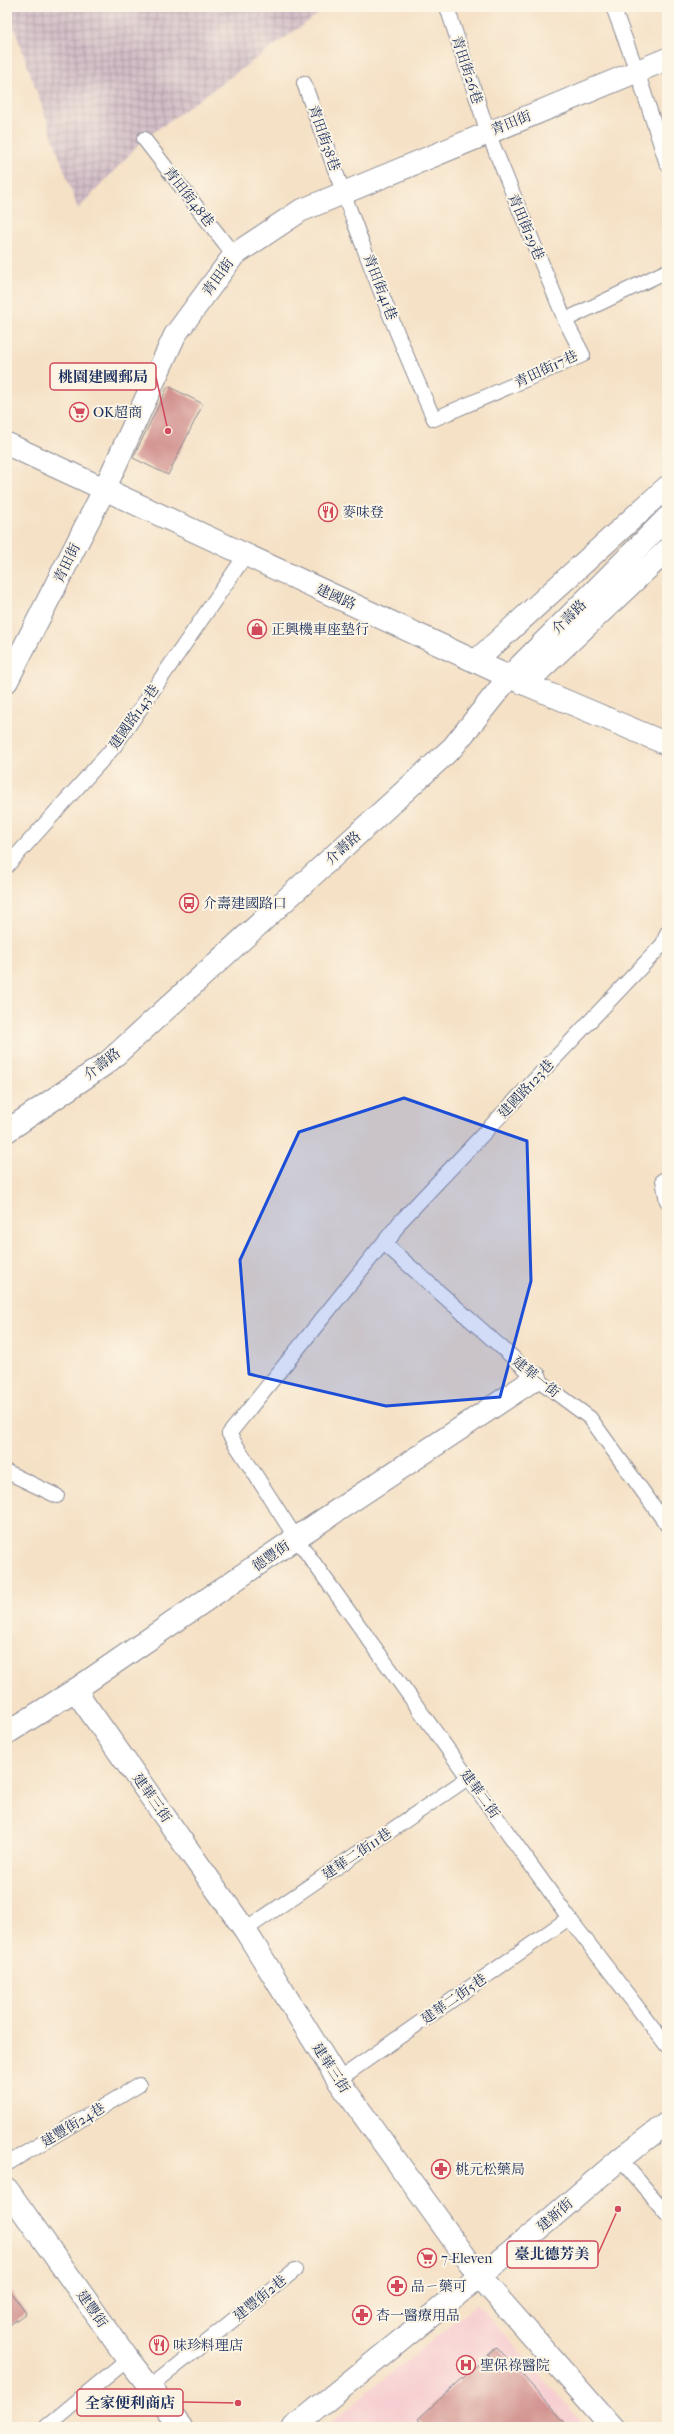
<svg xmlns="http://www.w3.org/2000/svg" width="674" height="2434" font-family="'IM FELL French Canon','Noto Serif TC',serif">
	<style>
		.built { fill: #f7cfd2 }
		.industrial { fill: url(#industrial-grid) }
		.building { fill: #d2918e }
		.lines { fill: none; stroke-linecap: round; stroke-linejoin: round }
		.lane-casing { stroke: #888892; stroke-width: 16 }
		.street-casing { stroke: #888892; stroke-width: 24 }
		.secondary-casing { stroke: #888892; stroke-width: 24 }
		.lane { stroke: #fff; stroke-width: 14 }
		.street { stroke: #fff; stroke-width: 22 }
		.secondary { stroke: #fff; stroke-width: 22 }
		.marked { fill: #1d4ed8; fill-opacity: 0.2; stroke: #1d4ed8; stroke-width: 3; stroke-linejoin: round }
		.labels { text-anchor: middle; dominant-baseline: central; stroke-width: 4; stroke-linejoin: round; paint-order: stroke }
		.street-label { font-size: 14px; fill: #1b2f5e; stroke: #fcf5e5 }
		.poi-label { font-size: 14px; fill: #1b2f5e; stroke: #fcf5e5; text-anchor: start }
		.leader { fill: none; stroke: #d1495b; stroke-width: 1.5 }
		.callout-dot { fill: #d1495b; stroke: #fcf5e5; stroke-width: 1.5 }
		.callout { fill: #fcf5e5; stroke: #d1495b; stroke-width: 1.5 }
		.callout-label { font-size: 15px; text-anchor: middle; font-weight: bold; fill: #1b2f5e }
	</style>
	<defs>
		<pattern id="industrial-grid" width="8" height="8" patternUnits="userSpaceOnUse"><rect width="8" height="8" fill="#d2bdc6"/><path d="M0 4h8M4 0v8" fill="none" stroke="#aa9aa4"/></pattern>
	</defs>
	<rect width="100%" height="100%" fill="#fcf5e5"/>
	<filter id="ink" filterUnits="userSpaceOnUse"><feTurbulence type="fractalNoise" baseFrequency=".025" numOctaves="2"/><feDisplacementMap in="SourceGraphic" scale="8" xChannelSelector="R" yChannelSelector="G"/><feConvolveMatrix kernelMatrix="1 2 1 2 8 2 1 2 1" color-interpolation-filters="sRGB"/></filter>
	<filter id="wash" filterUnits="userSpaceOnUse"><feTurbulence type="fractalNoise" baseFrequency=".012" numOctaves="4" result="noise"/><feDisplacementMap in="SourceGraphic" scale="16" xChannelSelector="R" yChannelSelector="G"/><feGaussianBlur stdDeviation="0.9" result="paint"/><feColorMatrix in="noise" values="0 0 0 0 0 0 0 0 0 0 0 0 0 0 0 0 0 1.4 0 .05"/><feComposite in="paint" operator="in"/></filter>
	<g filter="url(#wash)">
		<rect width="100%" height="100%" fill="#f5e1c6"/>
		<!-- built -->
		<polygon class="built" points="477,2304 586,2427 325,2427"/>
		<!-- industrial -->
		<polygon class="industrial" points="7,7 328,7 144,139 78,209"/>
		<g id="blocks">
			<!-- building -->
			<g class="building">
				<polygon points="168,386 203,404 168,475 133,458"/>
				<polygon points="7,2287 26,2313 7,2327"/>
				<polygon points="497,2347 569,2427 425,2427 418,2419"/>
			</g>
		</g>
	</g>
	<g filter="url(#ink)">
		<use href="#blocks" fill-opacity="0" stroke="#888892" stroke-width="1"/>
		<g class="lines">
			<!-- lane casing -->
			<g class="lane-casing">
				<g id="lane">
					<polyline points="447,7 488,133 565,320"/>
					<polyline points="613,7 637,71 667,164"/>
					<path d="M304 83C344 196 385 310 434 419L583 355 565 320 667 271"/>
					<polyline points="144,139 234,255"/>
					<polyline points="7,866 114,747 245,556"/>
					<polyline points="667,933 663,944 400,1222 386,1245 536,1378 590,1418 667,1525"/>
					<polyline points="667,1180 663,1180 667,1201"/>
					<polyline points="400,1222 229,1434 296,1538 569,1918 667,2046"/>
					<polyline points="7,1472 57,1496"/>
					<polyline points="245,1930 468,1778"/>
					<polyline points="338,2080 569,1918"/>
					<polyline points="620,2159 667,2214"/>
					<polyline points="7,2164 139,2085"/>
					<polyline points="150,2387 295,2270"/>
					<polyline points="46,2427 128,2359"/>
				</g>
			</g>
			<!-- street casing -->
			<g class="street-casing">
				<g id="street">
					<polyline points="7,444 509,677 667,744"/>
					<polyline points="476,661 667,487"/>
					<polyline points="7,681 104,490 175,335 234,255 300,211 667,59"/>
					<polyline points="525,684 667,550"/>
					<polyline points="75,1690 245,1930 338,2080 480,2277 612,2427"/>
					<polyline points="7,1733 75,1690 296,1538 536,1378"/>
					<polyline points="7,2189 128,2359 181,2427"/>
					<polyline points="294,2427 548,2221 620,2159 667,2123"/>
				</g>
			</g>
			<!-- secondary casing -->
			<g class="secondary-casing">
				<polyline id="secondary" points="7,1131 108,1062 453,747 509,677 667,518"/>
			</g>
			<!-- lane -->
			<use href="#lane" class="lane"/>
			<!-- street -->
			<use href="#street" class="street"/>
			<!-- secondary -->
			<use href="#secondary" class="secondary"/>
		</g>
	</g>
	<!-- marked area -->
	<path class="marked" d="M404 1098 527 1141 531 1281 500 1397 386 1406 249 1374 240 1260 299 1132Z"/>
	<!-- icons -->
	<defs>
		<g id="supermarket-ring" transform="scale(1)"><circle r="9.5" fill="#fcf5e5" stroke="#d1495b" stroke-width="1.5"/><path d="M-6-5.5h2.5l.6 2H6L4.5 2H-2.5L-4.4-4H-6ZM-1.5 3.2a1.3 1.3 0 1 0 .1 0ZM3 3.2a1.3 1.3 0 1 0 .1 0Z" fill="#d1495b"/></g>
		<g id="restaurant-ring" transform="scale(1)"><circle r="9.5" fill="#fcf5e5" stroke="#d1495b" stroke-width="1.5"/><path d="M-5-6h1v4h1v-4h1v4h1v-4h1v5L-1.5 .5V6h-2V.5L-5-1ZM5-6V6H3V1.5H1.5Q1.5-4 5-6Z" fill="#d1495b"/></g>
		<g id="shop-ring" transform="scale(1)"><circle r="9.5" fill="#fcf5e5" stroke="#d1495b" stroke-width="1.5"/><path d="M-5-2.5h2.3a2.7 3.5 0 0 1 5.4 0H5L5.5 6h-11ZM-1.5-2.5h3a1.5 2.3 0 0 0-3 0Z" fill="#d1495b"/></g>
		<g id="bus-ring" transform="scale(1)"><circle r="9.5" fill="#fcf5e5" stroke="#d1495b" stroke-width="1.5"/><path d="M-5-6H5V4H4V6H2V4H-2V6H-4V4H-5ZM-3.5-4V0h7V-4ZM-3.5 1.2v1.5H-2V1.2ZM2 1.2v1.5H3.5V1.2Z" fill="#d1495b"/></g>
		<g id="pharmacy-ring" transform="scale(1)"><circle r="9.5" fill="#fcf5e5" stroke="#d1495b" stroke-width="1.5"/><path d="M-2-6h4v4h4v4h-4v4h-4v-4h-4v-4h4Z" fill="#d1495b"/></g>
		<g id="hospital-ring" transform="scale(1)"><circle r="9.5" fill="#fcf5e5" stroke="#d1495b" stroke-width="1.5"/><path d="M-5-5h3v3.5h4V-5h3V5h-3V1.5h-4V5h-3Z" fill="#d1495b"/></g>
	</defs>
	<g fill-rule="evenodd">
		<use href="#supermarket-ring" x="79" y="412"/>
		<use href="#restaurant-ring" x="328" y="512"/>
		<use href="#shop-ring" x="257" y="629"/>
		<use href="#bus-ring" x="189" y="903"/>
		<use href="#pharmacy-ring" x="441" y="2169"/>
		<use href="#supermarket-ring" x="427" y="2258"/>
		<use href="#pharmacy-ring" x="397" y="2286"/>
		<use href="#pharmacy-ring" x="362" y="2315"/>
		<use href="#restaurant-ring" x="159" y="2345"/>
		<use href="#hospital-ring" x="466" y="2365"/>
	</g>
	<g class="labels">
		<!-- street labels -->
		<g class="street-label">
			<text transform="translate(467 70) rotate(72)">青田街26巷</text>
			<text transform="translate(511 123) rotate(-22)">青田街</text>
			<text transform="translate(324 138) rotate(71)">青田街38巷</text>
			<text transform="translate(189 197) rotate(52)">青田街48巷</text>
			<text transform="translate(526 227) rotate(67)">青田街29巷</text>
			<text transform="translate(218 277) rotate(-54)">青田街</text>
			<text transform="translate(380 287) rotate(69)">青田街41巷</text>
			<text transform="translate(546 369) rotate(-25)">青田街17巷</text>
			<text transform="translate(67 563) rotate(-64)">青田街</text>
			<text transform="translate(336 597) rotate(24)">建國路</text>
			<text transform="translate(569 617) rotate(-45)">介壽路</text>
			<text transform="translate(134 717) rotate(-55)">建國路143巷</text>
			<text transform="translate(343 848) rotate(-42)">介壽路</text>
			<text transform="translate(102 1064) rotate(-38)">介壽路</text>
			<text transform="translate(526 1089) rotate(-47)">建國路123巷</text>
			<text transform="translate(536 1377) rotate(39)">建華一街</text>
			<text transform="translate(271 1556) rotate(-35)">德豐街</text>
			<text transform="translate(480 1794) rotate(54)">建華二街</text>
			<text transform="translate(152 1798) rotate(55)">建華三街</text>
			<text transform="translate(357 1854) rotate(-34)">建華二街11巷</text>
			<text transform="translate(454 1999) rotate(-35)">建華二街5巷</text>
			<text transform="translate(331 2068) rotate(57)">建華三街</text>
			<text transform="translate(73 2125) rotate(-31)">建豐街24巷</text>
			<text transform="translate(555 2215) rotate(-41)">建新街</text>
			<text transform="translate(260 2298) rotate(-39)">建豐街2巷</text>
			<text transform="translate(92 2309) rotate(55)">建豐街</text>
		</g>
		<!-- poi labels -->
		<g class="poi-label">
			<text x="93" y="412">OK超商</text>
			<text x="342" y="512">麥味登</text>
			<text x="271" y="629">正興機車座墊行</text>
			<text x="203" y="903">介壽建國路口</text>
			<text x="455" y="2169">桃元松藥局</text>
			<text x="441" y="2258">7-Eleven</text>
			<text x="411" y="2286">品ㄧ藥可</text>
			<text x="376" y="2315">杏一醫療用品</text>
			<text x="173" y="2345">味珍料理店</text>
			<text x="480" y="2365">聖保祿醫院</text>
		</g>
	</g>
	<!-- callouts -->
	<path class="leader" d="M168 431L156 377M618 2209L598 2254M238 2403L183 2402"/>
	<g class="callout-dot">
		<circle cx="168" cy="431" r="4"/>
		<circle cx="618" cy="2209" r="4"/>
		<circle cx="238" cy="2403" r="4"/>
	</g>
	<g class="callout">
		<rect x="50" y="363" width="106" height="27" rx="4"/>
		<rect x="507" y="2241" width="91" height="27" rx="4"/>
		<rect x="77" y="2389" width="106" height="27" rx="4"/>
	</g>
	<g class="callout-label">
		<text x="103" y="382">桃園建國郵局</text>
		<text x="552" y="2259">臺北德芳美</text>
		<text x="130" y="2408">全家便利商店</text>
	</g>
	<!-- margin -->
	<rect width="674" height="2434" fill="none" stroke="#fcf5e5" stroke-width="24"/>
</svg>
